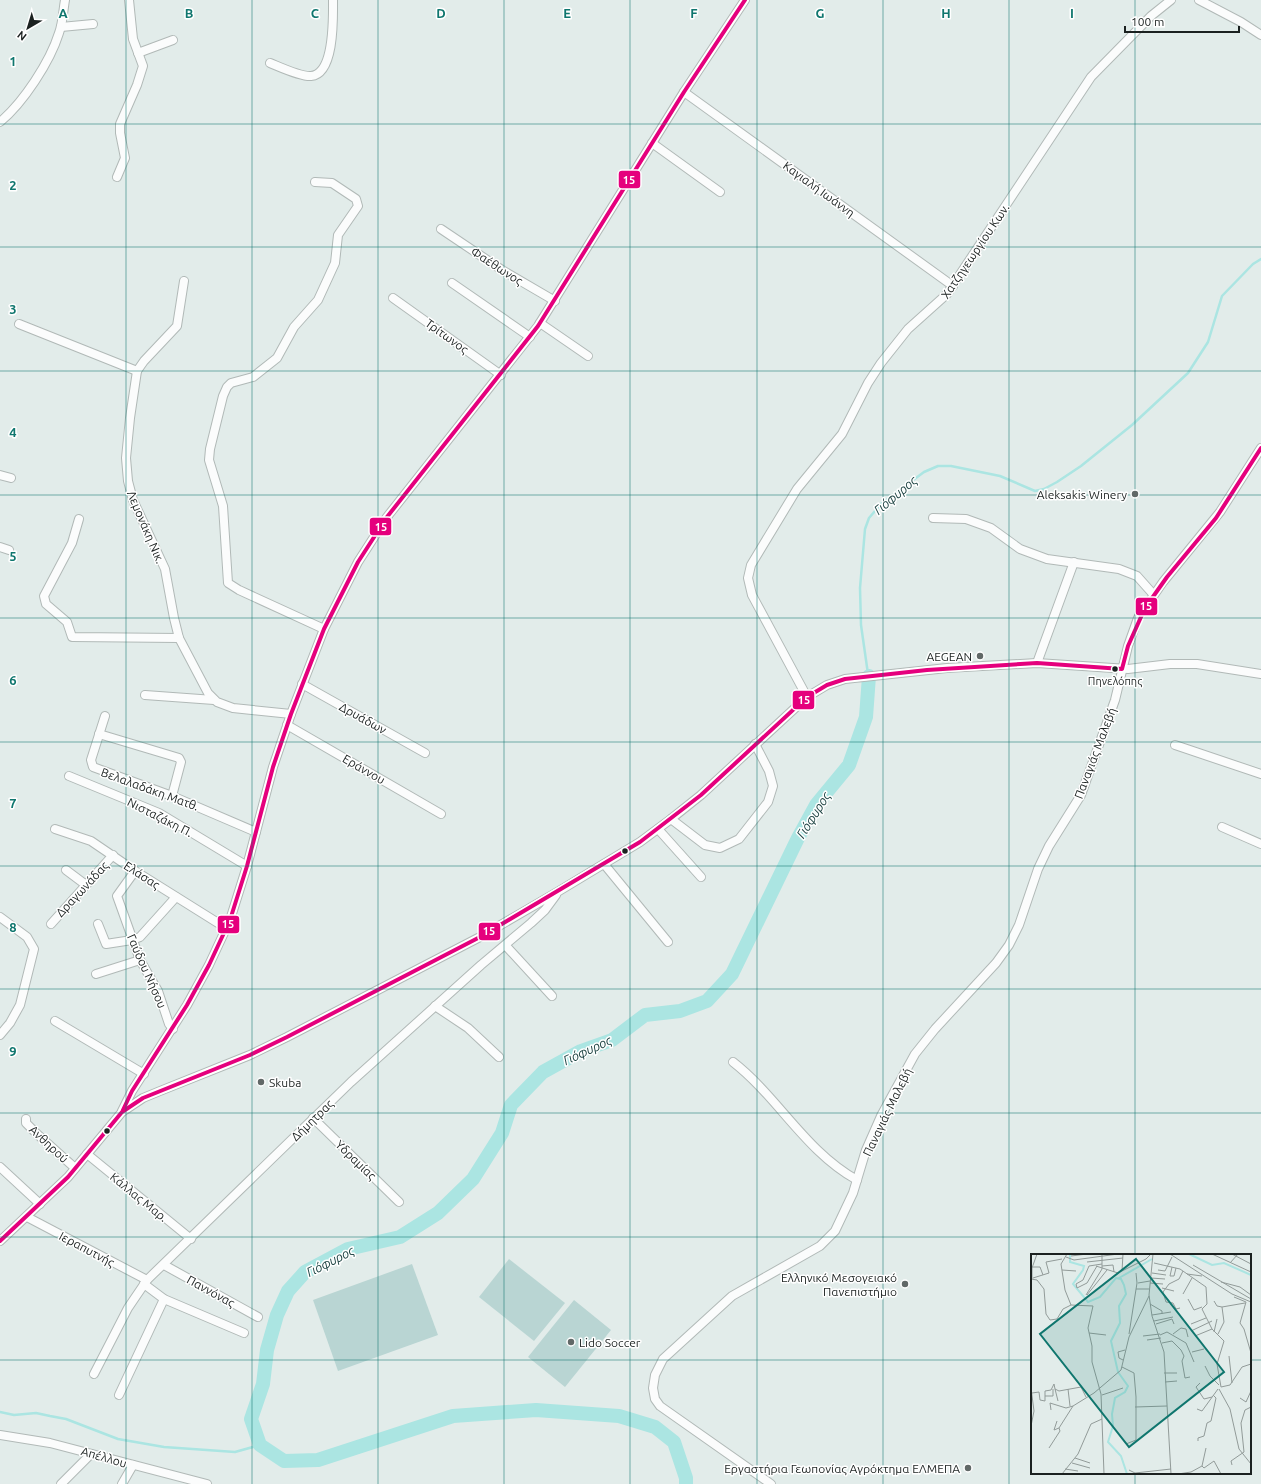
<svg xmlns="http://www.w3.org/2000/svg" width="1261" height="1484" font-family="Ubuntu,sans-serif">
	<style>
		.green { fill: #b9d5d3 }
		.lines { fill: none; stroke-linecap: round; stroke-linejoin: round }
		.stream { stroke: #abe5e2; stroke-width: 2.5 }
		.river { stroke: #abe5e2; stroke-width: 14 }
		.minor-casing { stroke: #b1b9b7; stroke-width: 10 }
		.minor { stroke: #fbfcfc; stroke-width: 8 }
		.bus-1-casing { stroke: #fff; stroke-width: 7 }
		.bus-1 { stroke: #e5007d; stroke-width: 4 }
		.grid { fill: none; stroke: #0f766e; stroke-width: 1; stroke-opacity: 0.55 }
		.poi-dot { fill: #616867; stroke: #fff; stroke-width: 1.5 }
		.bus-dot { fill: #1b2120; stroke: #fff; stroke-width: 1.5 }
		.labels { text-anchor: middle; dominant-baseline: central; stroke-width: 3; stroke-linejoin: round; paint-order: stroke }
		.bus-label { font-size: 11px; fill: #1b2120; stroke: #fff }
		.street-label { font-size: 12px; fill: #1b2120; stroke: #fff }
		.poi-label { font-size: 12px; fill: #1b2120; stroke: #fff; text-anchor: end }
		.water-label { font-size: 13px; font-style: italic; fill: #204645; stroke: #fff }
		.inset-river { fill: none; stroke: #abe5e2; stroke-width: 2 }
		.inset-road { fill: none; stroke: #929b99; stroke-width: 1 }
		.view { fill: #0f766e; fill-opacity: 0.15; stroke: #0f766e; stroke-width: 2 }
		.inset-edge { fill: none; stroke: #1b2120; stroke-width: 2 }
		.grid-label { font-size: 13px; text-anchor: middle; font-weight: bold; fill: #0f766e; stroke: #fff; stroke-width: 3; stroke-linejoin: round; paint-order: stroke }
		.line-badge { stroke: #fff; stroke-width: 1.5 }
		.badge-label { font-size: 11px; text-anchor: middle; font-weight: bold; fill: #fff }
	</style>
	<rect width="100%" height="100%" fill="#e2ecea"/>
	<!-- green -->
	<g class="green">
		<polygon points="509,1259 565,1303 534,1341 479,1297"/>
		<polygon points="412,1264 438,1335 338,1371 313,1300"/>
		<polygon points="574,1300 611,1330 565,1387 528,1357"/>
	</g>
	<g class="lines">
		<!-- stream -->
		<g class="stream">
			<polyline points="868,674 861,625 860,588 865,529 869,518 881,504 924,472 938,466 951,466 1000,476 1035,491 1044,489 1057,482 1081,466 1132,425 1188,373 1208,342 1222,296 1253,264 1261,259"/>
			<polyline points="0,1412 14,1415 36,1413 50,1416 66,1419 118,1439 164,1447 235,1452 260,1445"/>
		</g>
		<!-- river -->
		<polyline class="river" points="686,1484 686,1478 674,1442 655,1427 619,1416 536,1410 453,1416 318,1460 284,1461 260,1445 251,1419 263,1384 267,1350 277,1315 288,1291 305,1272 348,1249 400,1237 438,1213 473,1179 502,1133 511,1105 543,1072 581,1051 612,1040 645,1015 680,1011 707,1001 732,974 798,838 816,805 849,765 866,717 869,676"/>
		<!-- minor casing -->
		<g class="minor-casing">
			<g id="minor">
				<polyline points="1199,0 1241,22 1261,35"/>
				<polyline points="61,27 93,24"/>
				<polyline points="138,53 173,40"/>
				<path d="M270 63C280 67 301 77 311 76 335 74 333 17 333 0"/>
				<polyline points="684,92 953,286"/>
				<path d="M0 122C23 103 50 62 59 33 63 22 63 11 65 0"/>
				<polyline points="652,143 720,192"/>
				<polyline points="117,177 125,158 120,133 120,124 137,85 143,66 133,39 129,0"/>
				<polyline points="315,182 332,183 356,199 358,206 338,235 335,263 318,300 294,327 277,358 253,377 231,383 227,387 223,396 210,449 209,460 223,506 228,583 239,590 324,629"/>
				<polyline points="441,229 502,270 555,301"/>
				<polyline points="184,281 177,326 144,361 137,371 130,418 126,458 128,481 133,500 165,569 174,618 179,638 208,693 217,702 233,708 291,714"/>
				<polyline points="452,283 530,337"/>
				<polyline points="393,298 501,375"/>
				<polyline points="540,323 588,356"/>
				<polyline points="19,324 137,371"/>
				<polyline points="0,475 11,478"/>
				<polyline points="933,518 966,519 991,528 1020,549 1047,559 1119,569 1137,576 1153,594"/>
				<polyline points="79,519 72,543 44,596 46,604 67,622 72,637 179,638"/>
				<polyline points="0,547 9,550"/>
				<polyline points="1037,663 1074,562"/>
				<polyline points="302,684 425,753"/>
				<polyline points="145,695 214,700"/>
				<polyline points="807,697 752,595 748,578 751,565 797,489 842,434 868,383 881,363 908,329 947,294 1091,77 1151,16 1171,0"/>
				<polyline points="105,716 91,760 93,767 172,796 256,832"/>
				<polyline points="287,725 441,814"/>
				<polyline points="99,734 179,758 181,762 172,796"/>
				<polyline points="1175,745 1261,774"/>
				<polyline points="69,776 159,813 247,866"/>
				<polyline points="671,819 705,845 720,848 739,839 768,802 773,786 769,771 755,744"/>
				<polyline points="1222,827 1261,844"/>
				<polyline points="55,829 91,841 135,871 226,928"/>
				<polyline points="658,829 701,877"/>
				<polyline points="604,864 668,942"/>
				<polyline points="66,870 86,885"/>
				<polyline points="135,871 117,896 140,960 158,991 169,1024 173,1029"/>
				<polyline points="0,917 27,937 34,949 20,1005 10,1023 0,1035"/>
				<polyline points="51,924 113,855"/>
				<polyline points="98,924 106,944 132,940 140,937 176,897"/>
				<polyline points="506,946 552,996"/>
				<polyline points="96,974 140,960"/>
				<polyline points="435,1006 468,1028 499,1057"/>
				<polyline points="55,1021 144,1074"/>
				<path d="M733 1062C778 1097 805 1151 857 1180"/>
				<polyline points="122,1111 132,1091 187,1005 209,965 230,920 247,866 273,767 291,714 324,629 358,562 387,517 538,326 684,92 745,0"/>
				<polyline points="313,1118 399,1202"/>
				<polyline points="26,1119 26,1123 37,1134 75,1168"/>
				<polyline points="87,1154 191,1239"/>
				<polyline points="0,1167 40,1204"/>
				<polyline points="27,1217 147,1280"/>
				<polyline points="0,1241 68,1177 122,1112 143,1098 160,1091 250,1055 287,1037 480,937 559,891 640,842 671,819 701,795 807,697 827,685 845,679 947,668 1037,663 1128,669 1170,664 1197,664 1261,674"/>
				<polyline points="164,1265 258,1317"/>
				<polyline points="144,1284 164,1299 244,1333"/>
				<polyline points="94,1374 128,1308 147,1280 351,1082 481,965 531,923 545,910 556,895"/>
				<polyline points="119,1395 164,1299"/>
				<polyline points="0,1435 50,1443 207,1484"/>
				<polyline points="61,1484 91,1454"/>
				<polyline points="122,1484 133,1465"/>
				<polyline points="771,1484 660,1406 655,1399 653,1388 655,1375 663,1359 732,1296 820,1246 835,1231 853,1193 866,1150 881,1116 915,1054 935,1029 996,963 1009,945 1019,925 1038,869 1049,846 1081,795 1115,700 1128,646 1138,618 1163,582 1220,512 1261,448"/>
			</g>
		</g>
		<!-- minor -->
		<use href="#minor" class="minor"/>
		<!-- bus-1 casing -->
		<g class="bus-1-casing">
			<g id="bus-1">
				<polyline points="123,1110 132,1091 187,1005 209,965 230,920 247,866 273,767 291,714 324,629 358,562 387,517 538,326 684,92 745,0"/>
				<polyline points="0,1241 68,1177 122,1112 143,1098 250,1055 287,1037 480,937 640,842 701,795 807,697 827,685 845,679 927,670 1037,663 1122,669 1128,646 1145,608 1167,577 1216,518 1261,448"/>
			</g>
		</g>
		<!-- bus-1 -->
		<use href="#bus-1" class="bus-1"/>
	</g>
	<!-- grid -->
	<path class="grid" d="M126 0V1484M252 0V1484M378 0V1484M504 0V1484M630 0V1484M757 0V1484M883 0V1484M1009 0V1484M1135 0V1255M0 124H1261M0 247H1261M0 371H1261M0 495H1261M0 618H1261M0 742H1261M0 866H1261M0 989H1261M0 1113H1261M0 1237H1261M0 1360H1032M1250 1360H1261M1135 1473V1484"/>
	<!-- markers -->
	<g class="poi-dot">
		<circle cx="1135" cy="494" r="4"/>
		<circle cx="980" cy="656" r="4"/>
		<circle cx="261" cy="1082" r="4"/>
		<circle cx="905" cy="1284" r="4"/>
		<circle cx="571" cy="1342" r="4"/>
		<circle cx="968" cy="1468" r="4"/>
	</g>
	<g class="bus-dot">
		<circle cx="1115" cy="669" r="3.5"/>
		<circle cx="625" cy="851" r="3.5"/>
		<circle cx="107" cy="1131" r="3.5"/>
	</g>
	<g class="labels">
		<!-- bus labels -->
		<g class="bus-label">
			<text x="1115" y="681">Πηνελόπης</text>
		</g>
		<!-- street labels -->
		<g class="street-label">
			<text transform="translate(819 189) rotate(36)">Καγιαλή Ιωάννη</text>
			<text transform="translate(975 251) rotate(-56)">Χατζηγεωργίου Κων.</text>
			<text transform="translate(497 266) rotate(33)">Φαέθωνος</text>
			<text transform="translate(447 336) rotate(36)">Τρίτωνος</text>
			<text transform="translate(146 527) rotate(67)">Λεμονάκη Νικ.</text>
			<text transform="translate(363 718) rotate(29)">Δρυάδων</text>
			<text transform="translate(1095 753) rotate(-69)">Παναγιάς Μαλεβή</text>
			<text transform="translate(364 769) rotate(30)">Εράννου</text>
			<text transform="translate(150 789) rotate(20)">Βελαλαδάκη Ματθ.</text>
			<text transform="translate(160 817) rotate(27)">Νισταζάκη Π.</text>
			<text transform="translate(142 875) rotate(33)">Ελάσας</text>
			<text transform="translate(82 889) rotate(-47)">Δραγωνάδας</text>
			<text transform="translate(147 971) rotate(66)">Γαύδου Νήσου</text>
			<text transform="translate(887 1112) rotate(-64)">Παναγιάς Μαλεβή</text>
			<text transform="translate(312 1120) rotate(-44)">Δήμητρας</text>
			<text transform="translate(49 1144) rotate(43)">Ανθηρού</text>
			<text transform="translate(356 1160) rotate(44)">Υδραμίας</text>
			<text transform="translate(139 1197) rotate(39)">Κάλλας Μαρ.</text>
			<text transform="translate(87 1249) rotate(28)">Ιεραπυτνής</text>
			<text transform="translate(211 1291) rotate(29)">Παννόνας</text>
			<text transform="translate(104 1457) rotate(16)">Απέλλου</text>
		</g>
		<!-- poi labels -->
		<g class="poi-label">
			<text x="1127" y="494">Aleksakis Winery</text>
			<text x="972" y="656">AEGEAN</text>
			<text x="269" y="1082" text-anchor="start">Skuba</text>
			<text x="897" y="1277">Ελληνικό Μεσογειακό<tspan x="897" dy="14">Πανεπιστήμιο</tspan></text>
			<text x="579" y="1342" text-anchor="start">Lido Soccer</text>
			<text x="960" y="1468">Εργαστήρια Γεωπονίας Αγρόκτημα ΕΛΜΕΠΑ</text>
		</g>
		<!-- water labels -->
		<g class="water-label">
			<text transform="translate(895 495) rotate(-40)">Γιόφυρος</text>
			<text transform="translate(813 815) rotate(-58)">Γιόφυρος</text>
			<text transform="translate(587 1050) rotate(-25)">Γιόφυρος</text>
			<text transform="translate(330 1261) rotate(-27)">Γιόφυρος</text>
		</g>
	</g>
	<!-- overview -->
	<g transform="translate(1031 1254)">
		<rect width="220" height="220" fill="#e2ecea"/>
		<path class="inset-river" d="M39 0V8L53 12 52 16 42 30 57 48 69 43 85 24 90 25 93 31 95 40 88 52 89 69 80 87 87 118M158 0 181 11 193 9 220 21M88 24 121 5M87 118 97 132 94 138 84 144 81 160 82 172 77 188 90 202 96 220"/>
		<path class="inset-road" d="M36 0 30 10 34 36 40 51M122 0 118 41 121 62 133 98 140 220M139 0 201 40 220 48M181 0 220 18M201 0 220 10M40 2 56 0M35 3 43 6 87 0M56 8 92 4M123 9 149 15 175 33 176 50 171 55 181 75 193 87 186 110 190 133M199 9 207 0M162 11 220 45M65 12 87 19 115 5 120 0M66 12 56 29 46 34 45 30 52 26 58 12 71 10M71 12 82 11 83 18M1 13H9L12 21M141 13 139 22H143L145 14M31 16 45 17M127 16 134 17 141 3M91 17 92 0M121 19 135 21M156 20 171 22M2 24 18 19 15 8 31 5M120 24 134 25M0 25 6 26 13 35 15 60 19 66 26 65 32 55 40 51 62 52 57 74 61 92V108L70 140 73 220M1 25V14L6 0M190 28 209 33 220 41M107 29 119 27M119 29 132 30M131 34 143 37M105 35H118M152 40 161 24M55 41 71 15V0M56 41 76 16M203 43 215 48M157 45 163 56 171 53M183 47 186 52 191 53 193 68 187 80M215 48 209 69 213 75 220 99M119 50 131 57V60M191 53 214 49M149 54 145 55 142 49 135 48 132 38 138 30 148 25 152 17M121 61 140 58M123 67 142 63M125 70 141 65 143 70M160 70 175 64M160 77 181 67M183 78 186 65M58 79 75 81M98 80 106 29 105 19M142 80 150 74 155 75 157 83M129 81 136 78 155 89 163 108M112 82 129 80M164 82 181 75M116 86 130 84M131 89 141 87 150 96 153 102 151 107 154 124 159 123M161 98 173 95M198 102 201 129M92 106 88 104 87 98 94 96M174 112 179 122 188 131M91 113 103 119 105 143V186L95 190M133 119H146M134 128 146 127M169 129 165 133 173 145 181 143M190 133 199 131 211 113 220 110M0 134 3 157 0 172M24 135 27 147M37 135 39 152M188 135 199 155 208 195 220 210M1 139 8 138 9 146 14 147V137L20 136 23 130 24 135 28 137 50 133 55 143M71 141 92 134M14 142H22V135M209 144 215 148 220 137M42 152 63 139 90 116 98 83 118 42M104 153 136 152M166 155 171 157 187 135M20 156 19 149 35 154 42 152 28 174M26 167 23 176 28 174M167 187V184L173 182 176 169 180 167 185 144 182 141M18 194 29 177 28 174M44 204 59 209M41 209 59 214M201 211 200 207 213 198 210 169 214 156 220 153M171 212 173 214 183 207 190 220M171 212 175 194M34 215 47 217M98 216 104 219 140 215M31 220 47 200 60 170 71 165M147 220 160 218 171 212"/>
		<path class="view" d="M105 5 193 118 98 193 9 80Z"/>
		<rect width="220" height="220" class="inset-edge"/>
	</g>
	<g class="grid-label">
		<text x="63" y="18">A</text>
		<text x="189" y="18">B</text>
		<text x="315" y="18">C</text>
		<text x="441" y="18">D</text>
		<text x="567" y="18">E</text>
		<text x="694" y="18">F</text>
		<text x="820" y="18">G</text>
		<text x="946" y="18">H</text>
		<text x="1072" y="18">I</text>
		<text x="13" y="66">1</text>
		<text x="13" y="190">2</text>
		<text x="13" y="314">3</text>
		<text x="13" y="437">4</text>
		<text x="13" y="561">5</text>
		<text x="13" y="685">6</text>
		<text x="13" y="808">7</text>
		<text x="13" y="932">8</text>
		<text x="13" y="1056">9</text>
	</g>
	<g class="line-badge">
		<rect x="618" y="170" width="23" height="19" rx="4" fill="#e5007d"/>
		<rect x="369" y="517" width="23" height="19" rx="4" fill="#e5007d"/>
		<rect x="1135" y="597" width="23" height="19" rx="4" fill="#e5007d"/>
		<rect x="792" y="690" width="23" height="20" rx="4" fill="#e5007d"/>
		<rect x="217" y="915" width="23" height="19" rx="4" fill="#e5007d"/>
		<rect x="478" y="922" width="23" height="19" rx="4" fill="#e5007d"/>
	</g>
	<g class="badge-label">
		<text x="629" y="184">15</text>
		<text x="381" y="531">15</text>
		<text x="1146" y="610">15</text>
		<text x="804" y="704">15</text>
		<text x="228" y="928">15</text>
		<text x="489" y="935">15</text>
	</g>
	<!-- north arrow -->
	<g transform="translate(28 28) rotate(218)" stroke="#ffffff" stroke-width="3" paint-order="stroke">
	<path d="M0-3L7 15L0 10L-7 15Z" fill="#1b2120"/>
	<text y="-6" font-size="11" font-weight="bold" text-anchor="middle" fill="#1b2120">N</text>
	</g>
	<!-- scale -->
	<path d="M1125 26v6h114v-6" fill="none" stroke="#1b2120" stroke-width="2"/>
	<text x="1131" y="26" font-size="12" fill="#1b2120" stroke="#ffffff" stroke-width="3" paint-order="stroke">100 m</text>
</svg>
